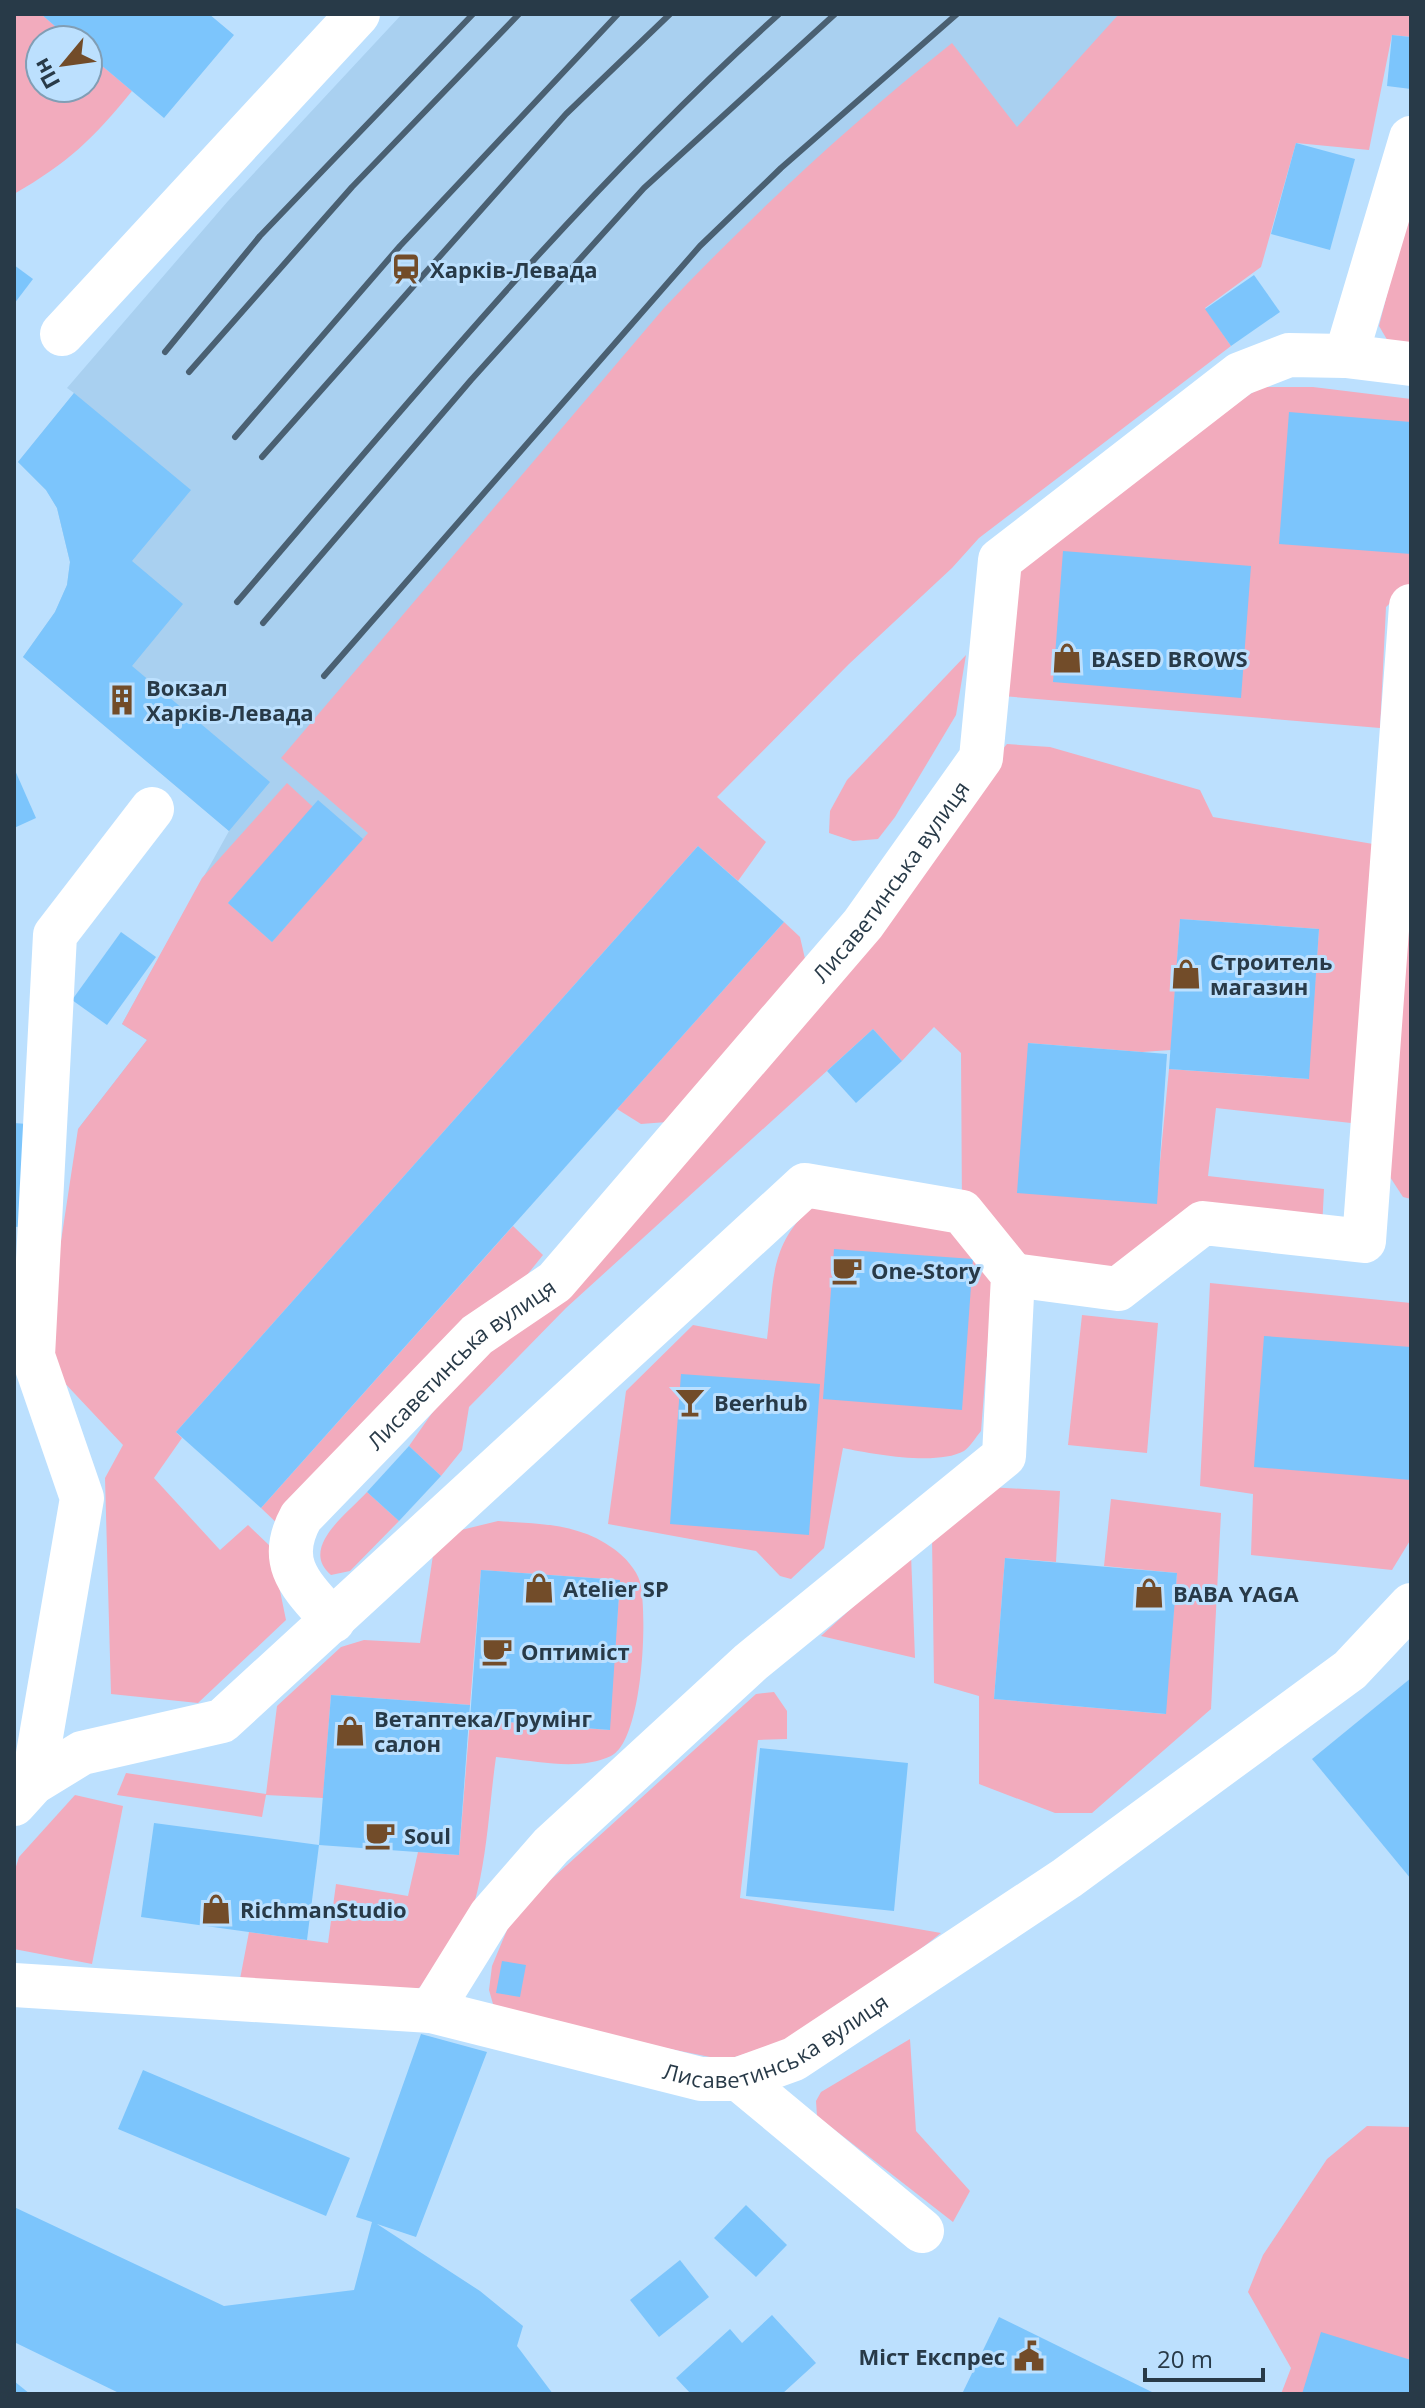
<svg xmlns="http://www.w3.org/2000/svg" width="1425" height="2408" font-family="'Open Sans',sans-serif">
	<style>
		.built { fill: #a9d0f0 }
		.green { fill: #f2abbd; fill-rule: evenodd }
		.building { fill: #7cc5fc }
		.lines { fill: none; stroke-linecap: round; stroke-linejoin: round }
		.minor { stroke: #fff; stroke-width: 44 }
		.rail { stroke: #4a6072; stroke-width: 6 }
		.labels { text-anchor: middle; dominant-baseline: central; stroke-width: 6; stroke-linejoin: round; paint-order: stroke }
		.poi-label { font-size: 22px; font-weight: bold; fill: #283a48; stroke: #bce0fe; text-anchor: start }
		.street-label { font-size: 22px; fill: #283a48; stroke: #bce0fe }
	</style>
	<rect width="100%" height="100%" fill="#bce0fe"/>
	<!-- built -->
	<polygon class="built" points="402,14 1306,14 78,1129 147,1040 122,1024 229,831 23,657 55,612 67,585 70,562 57,508 46,490 18,462 74,393 67,388 228,201"/>
	<!-- green -->
	<g class="green">
		<path d="M14 14H41L71 40H40V88H88V54L132 91C93 139 68 163 14 194Z"/>
		<path d="M1119 14H1411V37L1392 35 1369 150 1296 143 1261 267 1205 308 1231 346 979 538 952 568 849 664 717 797 766 842 738 881 698 846 176 1432 182 1438 154 1478 220 1550 248 1525 271 1547 286 1620 198 1703 111 1694 105 1478 123 1445 43 1360 78 1129 147 1040 122 1024 202 878 287 783 313 807 228 903 272 942 368 833 281 758 664 308C754 213 849 125 952 43L1017 127Z"/>
		<polygon points="1411,199 1411,354 1389,343 1379,326"/>
		<polygon points="1261,387 1313,387 1411,399 1411,583 1386,607 1380,728 1002,696 1013,577 1208,422"/>
		<polygon points="966,655 956,715 895,817 878,839 853,841 829,833 830,811 847,780"/>
		<path d="M1007 744 1050 747 1200 790 1213 817 1379 845 1360 1124 1216 1108 1208 1176 1324 1189 1322 1229 1194 1217 1115 1276 1015 1263 962 1212 961 1053 934 1027 902 1061 873 1029 566 1308 469 1407 462 1450 441 1476 409 1446 437 1406ZM1180 919 1319 929 1308 1079 1169 1069 1156 1203 1028 1043 1142 1052 1171 1050Z"/>
		<polygon points="1411,875 1411,1199 1403,1197 1390,1177"/>
		<polygon points="784,922 800,937 806,963 667,1122 641,1124 617,1109"/>
		<path d="M811 1208 953 1226 993 1279 981 1431C976 1437 970 1447 964 1451 937 1466 872 1454 843 1448L824 1548 791 1579 780 1576 756 1551 608 1524 626 1391 693 1325 767 1339C774 1285 768 1246 811 1208Z"/>
		<polygon points="513,1226 543,1255 523,1280 282,1528 261,1508"/>
		<polygon points="1210,1283 1411,1303 1411,1539 1392,1570 1251,1555 1253,1494 1200,1486"/>
		<polygon points="1082,1315 1158,1323 1147,1453 1068,1445"/>
		<polygon points="989,1487 1060,1491 1056,1562 1005,1558 994,1699 1165,1714 1177,1573 1104,1566 1111,1499 1221,1513 1211,1709 1092,1813 1055,1813 979,1784 979,1696 934,1683 932,1537"/>
		<path d="M367 1492 399 1521 350 1571 331 1575C299 1548 347 1514 367 1492Z"/>
		<path d="M498 1521C539 1524 579 1523 614 1549 624 1556 637 1570 640 1582 648 1615 643 1740 611 1756 578 1772 531 1760 496 1757 486 1826 487 1913 442 1971 437 1978 425 1984 417 1989L240 1979 249 1932 328 1943 336 1884 408 1896 418 1852 459 1855 470 1719 609 1730 620 1580 481 1570 470 1705 331 1695 323 1798 266 1795 262 1817 117 1795 126 1773 266 1794 277 1706 341 1647 364 1640 420 1643 433 1555 457 1531Z"/>
		<polygon points="911,1554 915,1658 821,1636"/>
		<polygon points="774,1692 787,1711 787,1739 758,1740 740,1898 941,1933 870,1989 793,2039 725,2060 516,2018 493,2004 489,1990 492,1966 514,1913 756,1694"/>
		<polygon points="75,1795 123,1806 92,1964 14,1949 14,1873 19,1857"/>
		<polygon points="910,2039 916,2131 970,2191 953,2222 817,2116 816,2101 821,2092"/>
		<polygon points="1367,2126 1411,2127 1411,2394 1281,2394 1291,2368 1248,2292 1263,2255 1327,2159"/>
	</g>
	<!-- building -->
	<g class="building">
		<polygon points="41,14 209,14 234,35 164,118 88,54 88,40 71,40"/>
		<polygon points="1392,35 1411,37 1411,89 1387,86"/>
		<polygon points="1296,143 1355,159 1330,250 1271,234"/>
		<polygon points="14,265 33,279 14,304"/>
		<polygon points="1254,275 1280,312 1231,346 1205,309"/>
		<polygon points="74,393 191,490 132,561 183,604 132,666 270,782 229,831 23,657 55,612 67,585 70,562 57,508 46,490 18,462"/>
		<polygon points="1289,412 1411,422 1411,554 1279,544"/>
		<polygon points="1063,551 1251,566 1241,698 1053,682"/>
		<polygon points="14,768 36,818 14,828"/>
		<polygon points="318,800 363,839 272,942 228,903"/>
		<polygon points="698,846 784,922 261,1508 176,1432"/>
		<polygon points="1180,919 1319,929 1309,1079 1169,1069"/>
		<polygon points="121,932 156,957 107,1025 72,1000"/>
		<polygon points="873,1029 902,1061 856,1103 827,1071"/>
		<polygon points="1028,1043 1167,1054 1157,1204 1017,1193"/>
		<polygon points="14,1123 27,1124 35,1226 14,1227"/>
		<polygon points="834,1249 973,1259 962,1410 823,1399"/>
		<polygon points="1264,1336 1411,1347 1411,1480 1254,1467"/>
		<polygon points="681,1374 820,1384 809,1535 670,1524"/>
		<polygon points="409,1446 441,1476 399,1521 367,1492"/>
		<polygon points="1005,1558 1177,1573 1166,1714 994,1699"/>
		<polygon points="481,1570 620,1580 610,1730 470,1719"/>
		<polygon points="1411,1678 1411,1879 1312,1759"/>
		<polygon points="331,1695 470,1705 459,1855 319,1845"/>
		<polygon points="760,1748 908,1763 894,1911 746,1896"/>
		<polygon points="154,1823 319,1845 307,1940 141,1917"/>
		<polygon points="502,1961 526,1965 520,1997 496,1993"/>
		<polygon points="421,2034 487,2052 416,2237 377,2224 480,2291 523,2326 517,2346 553,2394 121,2394 14,2342 14,2207 224,2306 354,2290 372,2222 356,2217"/>
		<polygon points="143,2070 350,2158 326,2216 118,2129"/>
		<polygon points="746,2205 787,2245 756,2277 714,2238"/>
		<polygon points="680,2260 709,2297 659,2337 630,2300"/>
		<polygon points="772,2315 816,2363 782,2394 691,2394 676,2378 730,2329 742,2343"/>
		<polygon points="999,2317 1156,2394 962,2394"/>
		<polygon points="1321,2332 1411,2360 1411,2394 1302,2394"/>
		<polygon points="14,2381 30,2394 14,2394"/>
	</g>
	<g class="lines">
		<!-- minor -->
		<g class="minor">
			<polyline points="62,334 358,14"/>
			<polyline points="1346,356 1411,364"/>
			<polyline points="1013,1275 1118,1289 1203,1223 1364,1241 1411,606"/>
			<path id="s1" d="M333 1621C303 1587 275 1564 301 1517L477 1335 555 1282 863 924 981 758 1000 560 1240 374 1289 355 1346 356 1411 138"/>
			<polyline points="33,1783 82,1498 33,1356 55,935 152,809"/>
			<polyline points="14,1804 33,1783 82,1753 222,1721 805,1185 962,1212 1013,1275 1004,1456 751,1662 551,1846 490,1916 431,2011"/>
			<path id="s2" d="M14 1985 431 2011 701 2079H739L794 2059 1067 1878 1350 1670 1411 1605"/>
			<polyline points="739,2079 922,2231"/>
		</g>
		<!-- rail -->
		<g class="rail">
			<polyline points="165,352 260,236 473,14"/>
			<polyline points="189,372 352,187 519,14"/>
			<polyline points="235,437 400,246 618,14"/>
			<polyline points="262,457 566,114 670,14"/>
			<path d="M237 602C411 399 580 193 779 14"/>
			<polyline points="263,623 471,380 644,188 835,14"/>
			<polyline points="324,676 700,246 781,168 957,14"/>
		</g>
	</g>
	<!-- icons -->
	<defs>
		<g id="station-bare" transform="scale(2.4)"><path d="M-3-6H3Q5-6 5-4V2Q5 4 3 4L4.5 6H3L1.5 4h-3L-3 6H-4.5L-3 4Q-5 4-5 2V-4Q-5-6-3-6ZM-3.5-4v3h7v-3ZM-3.5 1v1.5H-2V1ZM2 1v1.5H3.5V1Z" fill="#724c29" stroke="#bce0fe" stroke-width="2.5" paint-order="stroke"/></g>
		<g id="shop-bare" transform="scale(2.4)"><path d="M-5-2.5h2.3a2.7 3.5 0 0 1 5.4 0H5L5.5 6h-11ZM-1.5-2.5h3a1.5 2.3 0 0 0-3 0Z" fill="#724c29" stroke="#bce0fe" stroke-width="2.5" paint-order="stroke"/></g>
		<g id="building-bare" transform="scale(2.4)"><path d="M-4-6H4V6H1V3H-1V6H-4ZM-2.5-4.3h1.7v1.8h-1.7ZM.8-4.3h1.7v1.8H.8ZM-2.5-1h1.7V.8h-1.7ZM.8-1h1.7V.8H.8Z" fill="#724c29" stroke="#bce0fe" stroke-width="2.5" paint-order="stroke"/></g>
		<g id="cafe-bare" transform="scale(2.4)"><path d="M-5.5-4.5H6V0H3Q3 3.5 0 3.5H-2.5Q-5.5 3.5-5.5 0ZM3-3.2v2h1.7v-2ZM-6 4.5H4V6H-6Z" fill="#724c29" stroke="#bce0fe" stroke-width="2.5" paint-order="stroke"/></g>
		<g id="bar-bare" transform="scale(2.4)"><path d="M-6-5H6L.8 .8V4.5H3.5V6h-7V4.5H-.8V.8Z" fill="#724c29" stroke="#bce0fe" stroke-width="2.5" paint-order="stroke"/></g>
		<g id="civic-bare" transform="scale(2.4)"><path d="M-.6-6.5H3V-4.5H.6V-3L4-1V1h2V6H-6V1h2V-1L-.6-3ZM-1.2 2.5V6h2.4V2.5Z" fill="#724c29" stroke="#bce0fe" stroke-width="2.5" paint-order="stroke"/></g>
	</defs>
	<g fill-rule="evenodd">
		<use href="#station-bare" x="406" y="269"/>
		<use href="#shop-bare" x="1067" y="658"/>
		<use href="#building-bare" x="122" y="700"/>
		<use href="#shop-bare" x="1186" y="974"/>
		<use href="#cafe-bare" x="847" y="1270"/>
		<use href="#bar-bare" x="690" y="1402"/>
		<use href="#shop-bare" x="539" y="1588"/>
		<use href="#shop-bare" x="1149" y="1593"/>
		<use href="#cafe-bare" x="497" y="1651"/>
		<use href="#shop-bare" x="350" y="1731"/>
		<use href="#cafe-bare" x="380" y="1835"/>
		<use href="#shop-bare" x="216" y="1909"/>
		<use href="#civic-bare" x="1029" y="2356"/>
	</g>
	<g class="labels">
		<!-- poi labels -->
		<g class="poi-label">
			<text x="430" y="269">Харків-Левада</text>
			<text x="1091" y="658">BASED BROWS</text>
			<text x="146" y="687">Вокзал<tspan x="146" dy="25">Харків-Левада</tspan></text>
			<text x="1210" y="961">Строитель<tspan x="1210" dy="25">магазин</tspan></text>
			<text x="871" y="1270">One-Story</text>
			<text x="714" y="1402">Beerhub</text>
			<text x="563" y="1588">Atelier SP</text>
			<text x="1173" y="1593">BABA YAGA</text>
			<text x="521" y="1651">Оптиміст</text>
			<text x="374" y="1718">Ветаптека/Грумінг<tspan x="374" dy="25">салон</tspan></text>
			<text x="404" y="1835">Soul</text>
			<text x="240" y="1909">RichmanStudio</text>
			<text x="1005" y="2356" text-anchor="end">Міст Експрес</text>
		</g>
		<!-- street labels -->
		<g class="street-label">
			<text stroke="none"><textPath href="#s1" startOffset="990">Лисаветинська вулиця</textPath></text>
			<text stroke="none"><textPath href="#s1" startOffset="342">Лисаветинська вулиця</textPath></text>
			<text stroke="none"><textPath href="#s2" startOffset="780">Лисаветинська вулиця</textPath></text>
		</g>
	</g>
	<!-- border -->
	<rect width="1425" height="2408" fill="none" stroke="#283a48" stroke-width="32"/>
	<!-- north arrow -->
	<g transform="translate(64 64) rotate(241)"><circle r="38" fill="#bce0fe" stroke="#819eb5" stroke-width="2"/>
	<path d="M0-6L14 30L0 20L-14 30Z" fill="#724c29"/>
	<text y="-12" font-size="22" font-weight="bold" text-anchor="middle" fill="#283a48">Пн</text>
	</g>
	<!-- scale -->
	<path d="M1145 2368v12h118v-12" fill="none" stroke="#283a48" stroke-width="4"/>
	<text x="1157" y="2368" font-size="24" fill="#283a48" stroke="#bce0fe" stroke-width="6" paint-order="stroke">20 m</text>
</svg>
